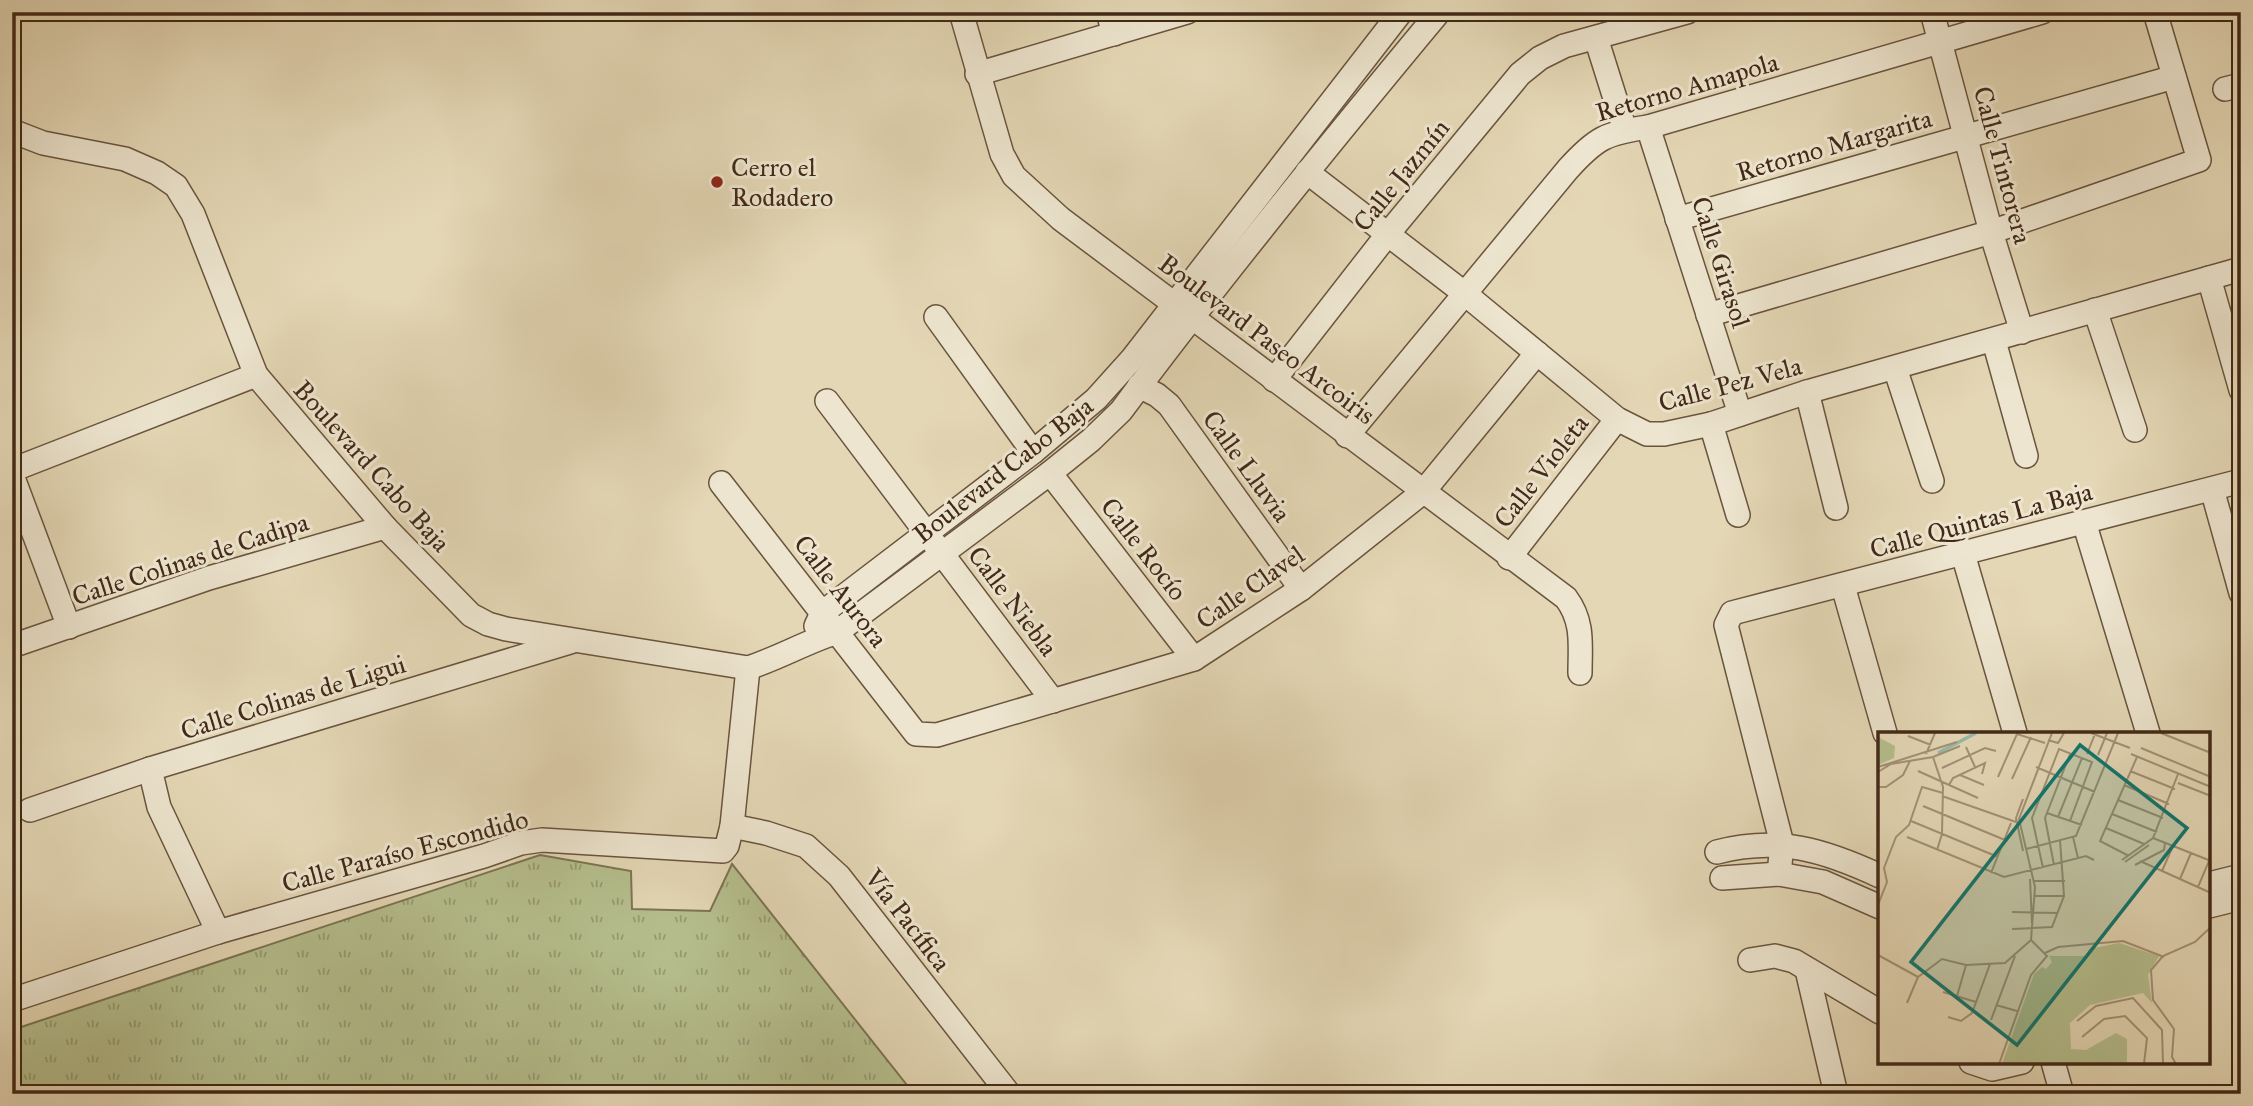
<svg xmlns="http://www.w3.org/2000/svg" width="2253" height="1106" font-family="'IM FELL Great Primer',serif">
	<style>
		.grass { fill: url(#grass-tufts); stroke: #7c7452; stroke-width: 2 }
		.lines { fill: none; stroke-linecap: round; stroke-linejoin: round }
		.minor-casing { stroke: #6a543e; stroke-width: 26 }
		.minor { stroke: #ede5cf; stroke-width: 23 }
		.poi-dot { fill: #8f2418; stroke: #ede5cf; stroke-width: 2.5 }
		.labels { text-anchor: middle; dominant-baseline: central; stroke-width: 6; stroke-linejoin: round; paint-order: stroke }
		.street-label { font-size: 26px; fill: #422917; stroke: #ede5cf }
		.poi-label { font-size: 26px; fill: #422917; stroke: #ede5cf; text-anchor: start }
		.inset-river { fill: none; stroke: #96baa9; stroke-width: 3.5 }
		.inset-road { fill: none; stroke: #a39176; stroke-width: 2 }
		.view { fill: #0f766e; fill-opacity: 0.15; stroke: #0f766e; stroke-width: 3.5 }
		.inset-edge { fill: none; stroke: #422917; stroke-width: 3.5 }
	</style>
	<defs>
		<pattern id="grass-tufts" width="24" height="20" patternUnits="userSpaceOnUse" patternTransform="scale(1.75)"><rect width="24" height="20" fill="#b5be8d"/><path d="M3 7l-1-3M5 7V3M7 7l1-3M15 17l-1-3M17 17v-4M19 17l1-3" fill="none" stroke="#959a72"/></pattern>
	</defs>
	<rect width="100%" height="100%" fill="#e4d7b5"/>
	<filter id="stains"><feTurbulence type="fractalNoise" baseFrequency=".00286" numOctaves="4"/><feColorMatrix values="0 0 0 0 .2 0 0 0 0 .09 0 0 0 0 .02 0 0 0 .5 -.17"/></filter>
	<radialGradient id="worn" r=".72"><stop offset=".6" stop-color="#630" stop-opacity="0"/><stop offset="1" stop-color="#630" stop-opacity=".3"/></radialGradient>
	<!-- grass -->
	<polygon class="grass" points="540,855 631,871 632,909 710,911 732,864 914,1094 12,1094 12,1030"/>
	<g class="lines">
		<!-- minor casing -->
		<g class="minor-casing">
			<g id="minor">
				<path d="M961 12 1002 154 1014 176 1061 219 1566 598C1584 622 1580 645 1580 673"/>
				<polyline points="1108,12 1114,34"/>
				<polyline points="1932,12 1991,232 2022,332"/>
				<polyline points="1596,38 1625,130"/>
				<polyline points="977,74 1187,12"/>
				<polyline points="2225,89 2241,85"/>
				<polyline points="1648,127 1740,414"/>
				<path d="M12 131 43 143 125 159 157 173 176 186 193 214 256 375 385 527 471 615 488 624 506 629 748 668C779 658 806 642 837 632L1050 473 1091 440 1121 411C1223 274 1330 143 1439 12"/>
				<polyline points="1307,172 1464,293 1617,419 1647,434 1664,434 1711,424 1807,392 2241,269"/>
				<polyline points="1677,219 2174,77"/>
				<polyline points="2209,278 2241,390"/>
				<polyline points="2095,310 2135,430"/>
				<polyline points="1708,315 1991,232 2199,160 2155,12"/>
				<polyline points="936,317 1033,452"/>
				<polyline points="1994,341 2026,456"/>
				<polyline points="1895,368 1932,481"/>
				<polyline points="1274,380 1387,235 1520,74 1540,58 1564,46 1687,12"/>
				<polyline points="1139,386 1157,395 1169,405 1301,589"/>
				<polyline points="1807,392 1836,508"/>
				<polyline points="827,401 1053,701"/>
				<polyline points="1711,424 1738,515"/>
				<path d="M1347 436 1568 169C1596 138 1606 133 1648 127L2042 12"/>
				<polyline points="12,470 256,375"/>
				<polyline points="1050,473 1194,659"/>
				<polyline points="12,475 69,627"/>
				<polyline points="721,483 916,734 937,735 1194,659 1301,589 1423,492 1537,353"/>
				<polyline points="2212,489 2241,593"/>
				<polyline points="2084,522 2148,733"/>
				<polyline points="1963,554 2015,733"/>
				<polyline points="1509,558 1617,419"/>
				<polyline points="1843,586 1885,733"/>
				<polyline points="816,626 822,613 1033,452 1096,399 1132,359 1401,12"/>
				<polyline points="12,646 209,578 385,527"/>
				<polyline points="150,769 159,807 218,932"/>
				<polyline points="30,810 150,769 570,642"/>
				<polyline points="732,826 766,833 806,846 839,876 1009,1094"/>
				<path d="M1717 852C1779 836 1824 850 1880 876"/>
				<polyline points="1779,874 1782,844 1726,625 1732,613 2241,481"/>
				<polyline points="1722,878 1779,874 1823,882 1880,907"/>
				<polyline points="2209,884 2241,876"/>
				<polyline points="2209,906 2241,898"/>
				<polyline points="1750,960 1775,956 1794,961 1880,1012"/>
				<polyline points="1807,970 1836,1094"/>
				<polyline points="12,1000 218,932 484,856 521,843 542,840 723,851 727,846 732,826 748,668"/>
				<polyline points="1971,1062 1992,1069 2022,1062"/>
				<polyline points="2053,1062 2062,1094"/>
			</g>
		</g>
		<!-- minor -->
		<use href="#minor" class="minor"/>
	</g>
	<!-- markers -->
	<circle class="poi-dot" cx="717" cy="182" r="7"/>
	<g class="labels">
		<!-- street labels -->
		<g class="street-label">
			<text transform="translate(1687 87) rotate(-16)">Retorno Amapola</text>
			<text transform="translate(1834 145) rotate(-16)">Retorno Margarita</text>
			<text transform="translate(2003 165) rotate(75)">Calle Tintorera</text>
			<text transform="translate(1401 175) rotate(-51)">Calle Jazmín</text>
			<text transform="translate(1721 262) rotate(72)">Calle Girasol</text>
			<text transform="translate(1267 339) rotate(37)">Boulevard Paseo Arcoiris</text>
			<text transform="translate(1730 384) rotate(-15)">Calle Pez Vela</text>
			<text transform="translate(372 466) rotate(48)">Boulevard Cabo Baja</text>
			<text transform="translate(1247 466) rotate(54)">Calle Lluvia</text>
			<text transform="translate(1003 470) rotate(-38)">Boulevard Cabo Baja</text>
			<text transform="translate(1541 471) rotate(-52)">Calle Violeta</text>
			<text transform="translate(1981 520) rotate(-15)">Calle Quintas La Baja</text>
			<text transform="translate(1144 549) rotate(52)">Calle Rocío</text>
			<text transform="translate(190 559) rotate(-18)">Calle Colinas de Cadipa</text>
			<text transform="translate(1250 587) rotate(-35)">Calle Clavel</text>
			<text transform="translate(841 591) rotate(52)">Calle Aurora</text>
			<text transform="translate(1013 601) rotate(53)">Calle Niebla</text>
			<text transform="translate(293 697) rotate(-17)">Calle Colinas de Ligui</text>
			<text transform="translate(405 851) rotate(-15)">Calle Paraíso Escondido</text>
			<text transform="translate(908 920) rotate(52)">Vía Pacífica</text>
		</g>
		<!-- poi labels -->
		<g class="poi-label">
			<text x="731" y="167">Cerro el<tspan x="731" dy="30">Rodadero</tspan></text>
		</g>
	</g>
	<!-- overview -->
	<g transform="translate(1878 732)">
		<rect width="332" height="332" fill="#e4d7b5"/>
		<path d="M0 5 17 14 16 26 0 33ZM241 211 281 224 270 243 274 271 265 261 212 273 192 291 193 317 208 318 238 301 249 307V332H124L156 242 164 235 168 237 174 230 171 224H210L211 217Z" fill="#b5be8d"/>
		<path class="inset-river" d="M60 21 98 1"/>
		<path class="inset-road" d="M213 1 252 16M283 1 333 21M30 4 53 13M170 8 180 11 186 1M88 15 97 35M263 16 333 45M48 22 57 1M209 22 217 2M253 22 333 55M220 23 229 1M55 25 65 55 64 102 59 118M0 35 79 10M158 35 217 60M64 36 107 16 118 19M40 39 100 66M252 39 297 57M0 40 13 32 55 25 82 14M82 43 106 53M120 45 139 2 167 11M134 47 153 5M300 51 333 64M71 53 75 46 107 31 104 42M246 53 291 72M0 55H8L25 43 32 29M64 64 138 90M240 68 285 86M45 74 127 108M169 81 204 93M234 82 279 100M180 85 204 26M33 89 120 125M228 96 266 112M29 105 126 145 208 124 216 128M195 105 200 126M275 106 333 129M148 117 198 104 240 1M145 119 138 86 145 67M251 124 222 109 259 25M244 128 275 106 300 42M262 129 333 161M247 130 271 113M176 133 167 86 192 22M257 133 286 118 287 111M165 136 154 86 181 17 214 30 192 89M284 139 295 114M113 141 133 91M152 147 154 191M302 147 313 121M156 149H187M320 155 331 129M157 164H186M0 173 9 150 6 136 18 105 31 93 44 55 65 61M134 180 180 181M134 197 174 195 186 164 182 108M167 221 180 215 245 209 286 225M0 223 40 245 64 227 88 233 127 231 153 208 157 155 141 87 174 1M65 260 98 270M79 264 88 233M29 271 40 245M118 273 139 279M70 285 83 289 94 281 112 232M113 288 137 224M199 289 218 274 255 266 284 298 285 332M204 305 226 287 247 284 269 306 266 332M121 332 153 243 169 224 153 208M298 332 294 325 296 297 275 268 273 238 285 224 317 210 333 195"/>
		<path class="view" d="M202 13 309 96 139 313 33 230Z"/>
		<rect width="332" height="332" class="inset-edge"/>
	</g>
	<!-- margin -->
	<rect width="2253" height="1106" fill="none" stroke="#e4d7b5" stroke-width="42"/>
	<rect x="14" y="14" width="2225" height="1078" fill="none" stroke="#422917" stroke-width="3.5"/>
	<rect x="21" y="21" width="2211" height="1064" fill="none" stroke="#422917" stroke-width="2"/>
	<rect width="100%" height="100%" filter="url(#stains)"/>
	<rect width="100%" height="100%" fill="url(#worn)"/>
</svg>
